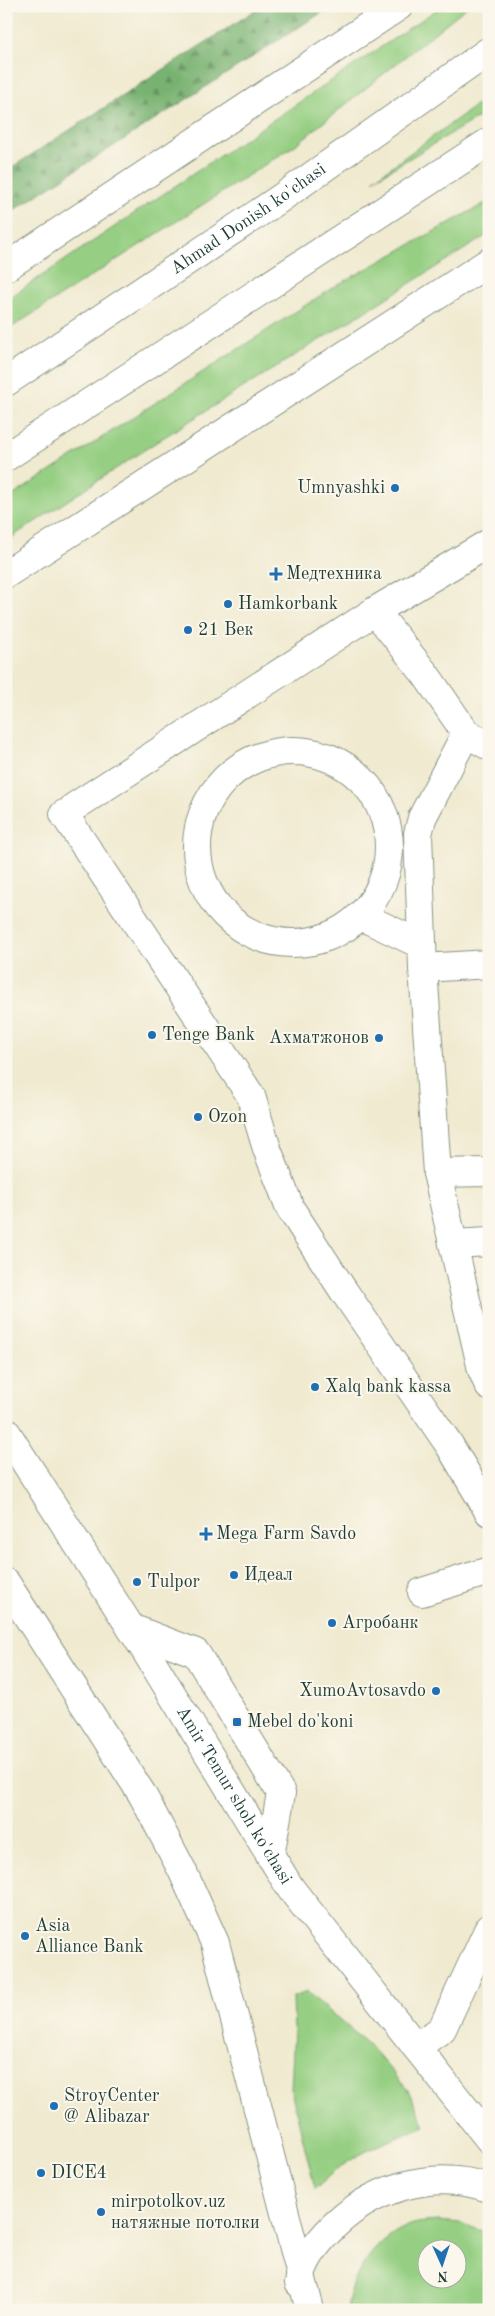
<svg xmlns="http://www.w3.org/2000/svg" width="495" height="2316" font-family="'Old Standard TT',serif">
	<style>
		.grass { fill: #96cf83; stroke: #5a865c; fill-rule: evenodd }
		.forest { fill: url(#forest-firs); stroke: #4c7852 }
		.lines { fill: none; stroke-linecap: round; stroke-linejoin: round }
		.minor-casing { stroke: #889482; stroke-width: 30 }
		.major-casing { stroke: #889482; stroke-width: 30 }
		.minor { stroke: #fff; stroke-width: 28 }
		.major { stroke: #fff; stroke-width: 28 }
		.poi-dot { fill: #1f6fb2; stroke: #fbf7ec; stroke-width: 2 }
		.labels { text-anchor: middle; dominant-baseline: central; stroke-width: 4; stroke-linejoin: round; paint-order: stroke }
		.street-label { font-size: 18px; fill: #1f3d34; stroke: #fbf7ec }
		.poi-label { font-size: 18px; fill: #1f3d34; stroke: #fbf7ec; text-anchor: start }
	</style>
	<defs>
		<pattern id="forest-firs" width="22" height="20" patternUnits="userSpaceOnUse" patternTransform="scale(1.25)"><rect width="22" height="20" fill="#78b271"/><path d="M5 1l3.5 6h-7zM16 11l3.5 6h-7z" fill="#62925e"/></pattern>
	</defs>
	<rect width="100%" height="100%" fill="#fbf7ec"/>
	<filter id="ink" filterUnits="userSpaceOnUse"><feTurbulence type="fractalNoise" baseFrequency=".02" numOctaves="2"/><feDisplacementMap in="SourceGraphic" scale="10" xChannelSelector="R" yChannelSelector="G"/><feConvolveMatrix kernelMatrix="1 2 1 2 8 2 1 2 1" color-interpolation-filters="sRGB"/></filter>
	<filter id="wash" filterUnits="userSpaceOnUse"><feTurbulence type="fractalNoise" baseFrequency=".0096" numOctaves="4" result="noise"/><feDisplacementMap in="SourceGraphic" scale="20" xChannelSelector="R" yChannelSelector="G"/><feGaussianBlur stdDeviation="1.12" result="paint"/><feColorMatrix in="noise" values="0 0 0 0 0 0 0 0 0 0 0 0 0 0 0 0 0 1.4 0 .05"/><feComposite in="paint" operator="in"/></filter>
	<g filter="url(#wash)">
		<rect width="100%" height="100%" fill="#f0ead0"/>
		<!-- grass -->
		<g class="grass">
			<polygon points="442,6 468,6 294,146 6,331 6,300"/>
			<polygon points="489,96 489,111 373,180"/>
			<polygon points="489,201 489,234 161,439 6,541 6,500 332,288"/>
			<path d="M307 1992 368 2044 408 2090 425 2126C382 2144 349 2154 315 2189L291 2090 294 2030 293 1997Z"/>
			<path d="M437 2221 461 2223 489 2234V2310H347C351 2273 377 2236 413 2224 421 2222 429 2222 437 2221ZM458 2248V2278H428V2248Z"/>
		</g>
		<!-- forest -->
		<polygon class="forest" points="262,6 332,6 6,215 6,171"/>
	</g>
	<g filter="url(#ink)">
		<g class="lines">
			<!-- minor casing -->
			<g class="minor-casing">
				<g id="minor">
					<polyline points="6,267 399,6"/>
					<polyline points="6,574 489,262"/>
					<polyline points="375,611 426,675 466,733 422,818 418,834 423,968 437,1173 482,1370 489,1386"/>
					<polyline points="466,733 489,746"/>
					<circle cx="293" cy="847" r="96"/>
					<polyline points="74,807 375,611 489,543"/>
					<polyline points="64,814 251,1096 267,1149 290,1208 343,1290 450,1446 489,1512"/>
					<polyline points="361,916 422,945"/>
					<polyline points="423,968 489,964"/>
					<polyline points="437,1173 489,1172"/>
					<polyline points="453,1244 489,1242"/>
					<polyline points="422,1592 489,1571"/>
					<polyline points="131,1628 196,1653 281,1793 270,1856"/>
					<polyline points="416,2047 442,2029 489,1928"/>
				</g>
			</g>
			<!-- major casing -->
			<g class="major-casing">
				<g id="major">
					<path id="s1" d="M6 382 278 200 489 51"/>
					<polyline points="6,457 489,142"/>
					<path id="s2" d="M6 1432 145 1650 291 1889 489 2139"/>
					<polyline points="6,1583 142,1794 182,1870 215,1943 310,2310"/>
					<path d="M299 2283C302 2263 314 2247 327 2233 368 2189 430 2168 489 2188"/>
				</g>
			</g>
			<!-- minor -->
			<use href="#minor" class="minor"/>
			<!-- major -->
			<use href="#major" class="major"/>
		</g>
	</g>
	<!-- markers -->
	<g class="poi-dot">
		<circle cx="395" cy="488" r="5"/>
		<path d="M273.5 566.5h5v5h5v5h-5v5h-5v-5h-5v-5h5z"/>
		<circle cx="228" cy="604" r="5"/>
		<circle cx="188" cy="630" r="5"/>
		<circle cx="152" cy="1035" r="5"/>
		<circle cx="379" cy="1038" r="5"/>
		<circle cx="198" cy="1117" r="5"/>
		<circle cx="315" cy="1387" r="5"/>
		<path d="M203.5 1526.5h5v5h5v5h-5v5h-5v-5h-5v-5h5z"/>
		<circle cx="234" cy="1575" r="5"/>
		<circle cx="137" cy="1582" r="5"/>
		<circle cx="332" cy="1623" r="5"/>
		<circle cx="436" cy="1691" r="5"/>
		<rect x="232" y="1717" width="10" height="10" rx="2.5"/>
		<circle cx="25" cy="1936" r="5"/>
		<circle cx="54" cy="2106" r="5"/>
		<circle cx="41" cy="2173" r="5"/>
		<circle cx="101" cy="2212" r="5"/>
	</g>
	<g class="labels">
		<!-- street labels -->
		<g class="street-label">
			<text stroke="none"><textPath href="#s1" startOffset="292">Ahmad Donish ko'chasi</textPath></text>
			<text stroke="none"><textPath href="#s2" startOffset="429">Amir Temur shoh ko'chasi</textPath></text>
		</g>
		<!-- poi labels -->
		<g class="poi-label">
			<text x="385" y="488" text-anchor="end">Umnyashki</text>
			<text x="286" y="574">Медтехника</text>
			<text x="238" y="604">Hamkorbank</text>
			<text x="198" y="630">21 Век</text>
			<text x="162" y="1035">Tenge Bank</text>
			<text x="369" y="1038" text-anchor="end">Ахматжонов</text>
			<text x="208" y="1117">Ozon</text>
			<text x="325" y="1387">Xalq bank kassa</text>
			<text x="216" y="1534">Mega Farm Savdo</text>
			<text x="244" y="1575">Идеал</text>
			<text x="147" y="1582">Tulpor</text>
			<text x="342" y="1623">Агробанк</text>
			<text x="426" y="1691" text-anchor="end">XumoAvtosavdo</text>
			<text x="247" y="1722">Mebel do'koni</text>
			<text x="35" y="1926">Asia<tspan x="35" dy="21">Alliance Bank</tspan></text>
			<text x="64" y="2096">StroyCenter<tspan x="64" dy="21">@ Alibazar</tspan></text>
			<text x="51" y="2173">DICE4</text>
			<text x="111" y="2202">mirpotolkov.uz<tspan x="111" dy="21">натяжные потолки</tspan></text>
		</g>
	</g>
	<!-- margin -->
	<rect width="495" height="2316" fill="none" stroke="#fbf7ec" stroke-width="25"/>
	<!-- north arrow -->
	<g transform="translate(442 2264) rotate(177)"><circle r="24" fill="#fbf7ec" stroke="#a3ada2"/>
	<path d="M0-4L9 19L0 12L-9 19Z" fill="#1f6fb2"/>
	<text y="-8" font-size="14" font-weight="bold" text-anchor="middle" fill="#1f3d34">N</text>
	</g>
</svg>
